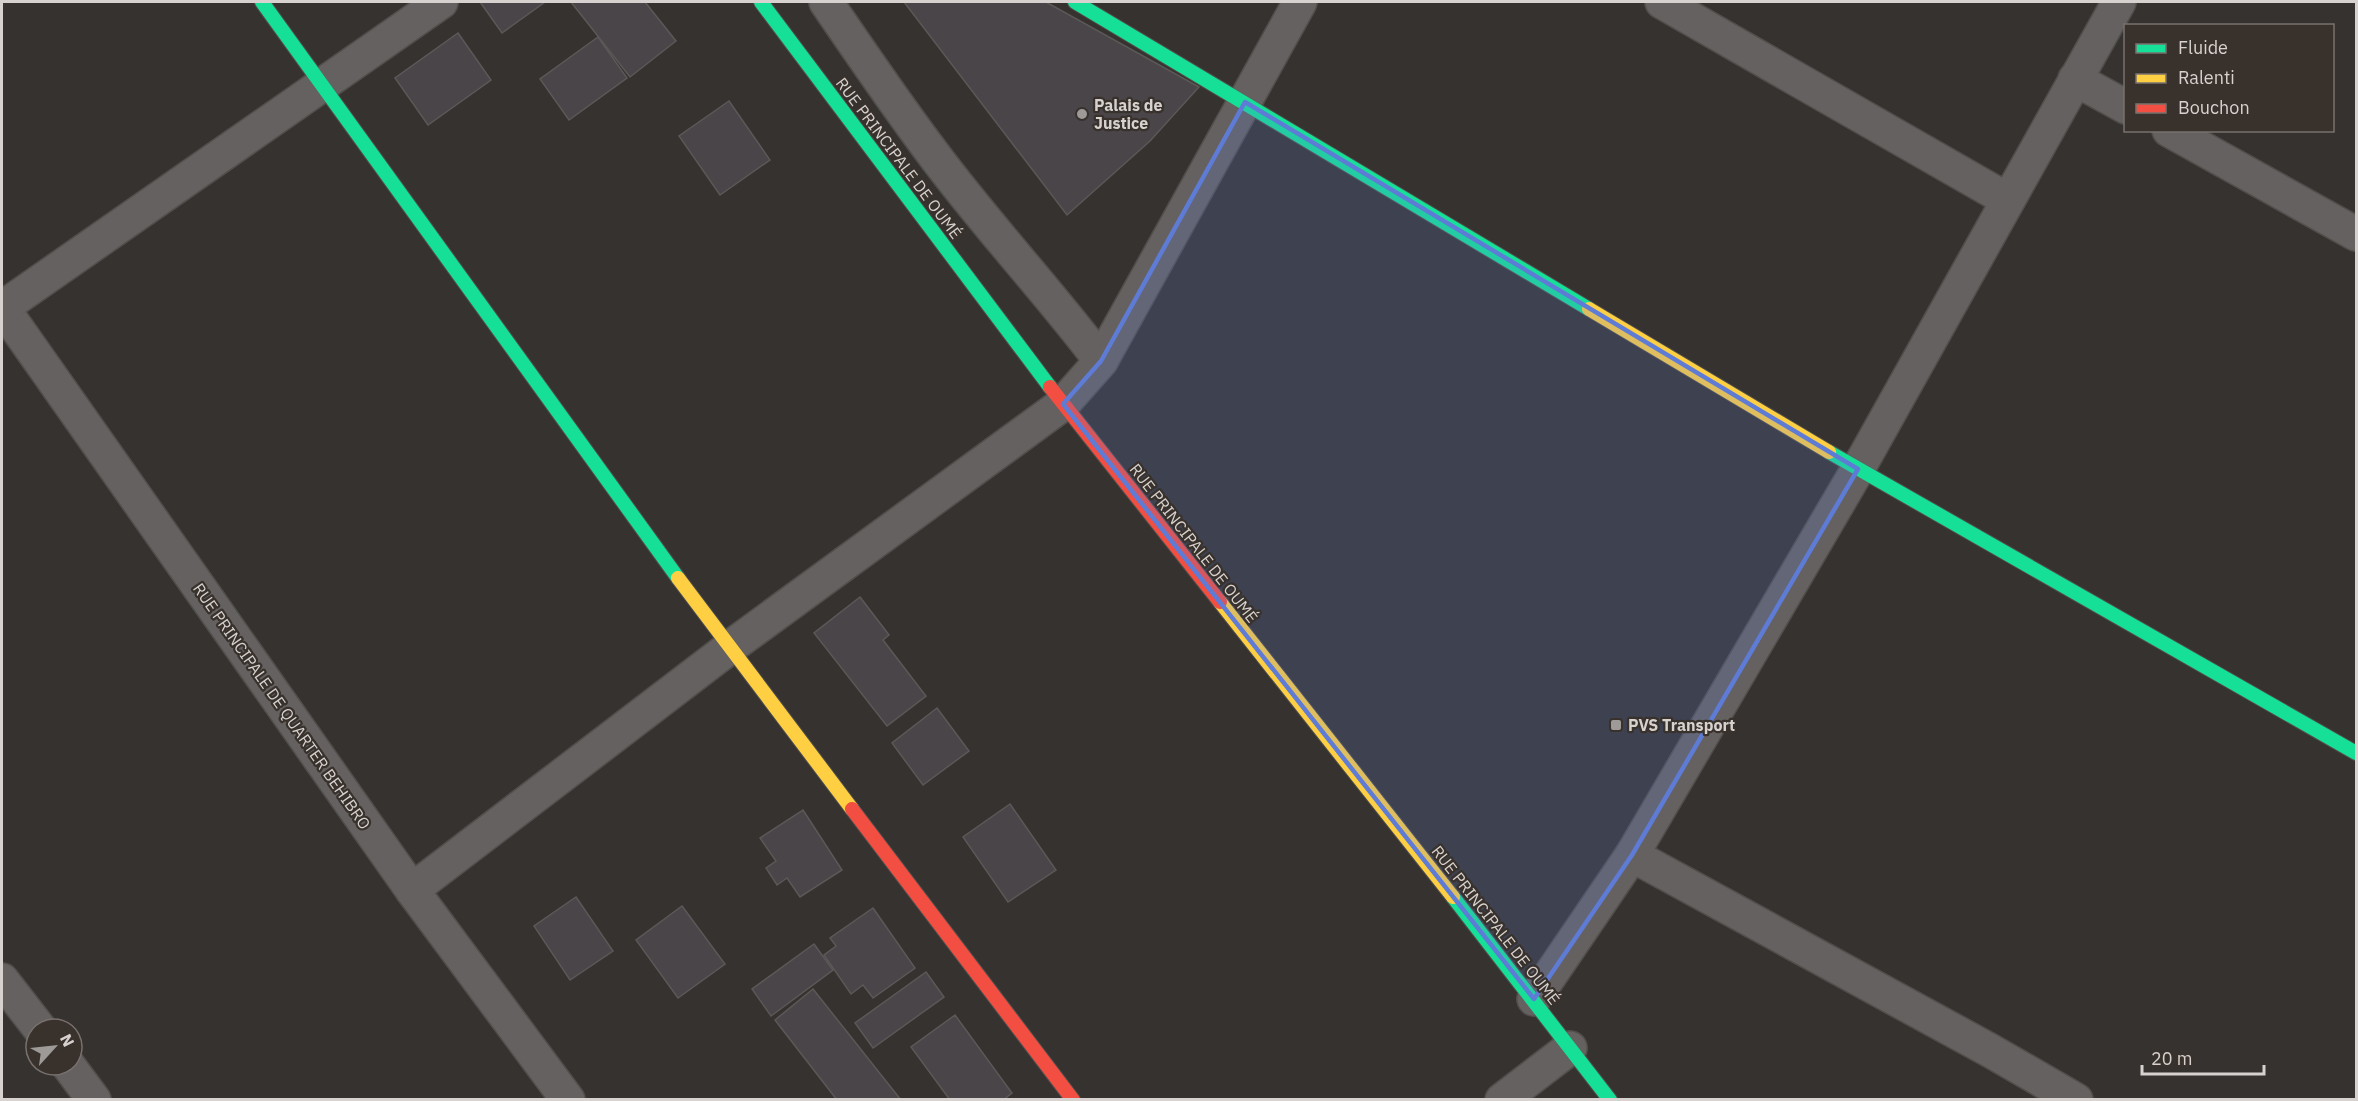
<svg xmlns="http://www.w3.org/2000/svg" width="2358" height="1101" font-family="'IBM Plex Sans',sans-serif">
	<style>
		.building { fill: #4a4548; stroke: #5b5858; stroke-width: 1.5 }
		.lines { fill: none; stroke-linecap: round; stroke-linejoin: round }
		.street-casing { stroke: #514f4c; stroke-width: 36 }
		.fast-casing { stroke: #514f4c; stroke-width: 16 }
		.slow-casing { stroke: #514f4c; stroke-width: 16 }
		.jam-casing { stroke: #514f4c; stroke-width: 16 }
		.street { stroke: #646160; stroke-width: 33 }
		.fast { stroke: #16e098; stroke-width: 14 }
		.slow { stroke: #ffcf43; stroke-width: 14 }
		.jam { stroke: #f24e42; stroke-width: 14 }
		.marked { fill: #5e7cd5; fill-opacity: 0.2; stroke: #5e7cd5; stroke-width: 4.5; stroke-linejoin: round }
		.poi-dot { fill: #9e9a97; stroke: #38312c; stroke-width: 2 }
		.labels { text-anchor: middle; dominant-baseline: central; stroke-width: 4.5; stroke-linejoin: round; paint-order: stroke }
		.poi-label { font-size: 16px; font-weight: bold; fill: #d7d2cf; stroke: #38312c; text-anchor: start }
		.street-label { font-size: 16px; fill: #d7d2cf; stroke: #38312c }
	</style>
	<rect width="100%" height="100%" fill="#35322f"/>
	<!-- building -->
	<g class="building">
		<polygon points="480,2 545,2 502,33"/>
		<polygon points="571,2 645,2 676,41 630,77"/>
		<polygon points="904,2 1046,2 1199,87 1150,141 1067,215"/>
		<polygon points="458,33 491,80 428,125 395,78"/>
		<polygon points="598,37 627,78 569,120 540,79"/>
		<polygon points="729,101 770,160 720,195 679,136"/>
		<polygon points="860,597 889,635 883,640 926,696 887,726 814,633"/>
		<polygon points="937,708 969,751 923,785 892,743"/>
		<polygon points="1010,804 1056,870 1008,902 963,837"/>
		<polygon points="803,810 842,870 800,897 787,878 777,885 766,868 776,861 760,838"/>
		<polygon points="576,897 613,951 570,980 534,926"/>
		<polygon points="682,906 725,964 678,998 636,940"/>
		<polygon points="873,908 915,968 873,998 863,985 851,994 824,955 836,946 830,938"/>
		<polygon points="814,944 833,970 771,1016 752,989"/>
		<polygon points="926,972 944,997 873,1048 855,1023"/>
		<polygon points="813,989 901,1100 837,1100 775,1020"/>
		<polygon points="955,1015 1012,1093 1003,1100 950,1100 911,1047"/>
	</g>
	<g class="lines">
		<!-- street casing -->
		<g class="street-casing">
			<g id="street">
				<path d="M826 2C861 53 896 105 934 155 987 226 1048 291 1101 361"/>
				<polyline points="1662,2 2008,200"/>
				<polyline points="2075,79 2126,107"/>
				<polyline points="2169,130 2356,234"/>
				<polyline points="2,307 412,890 568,1100"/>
				<polyline points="2,308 441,2"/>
				<polyline points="1632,855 1991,1051 2076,1100"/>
				<polyline points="412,890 729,648 1063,404 1101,361 1300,2"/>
				<polyline points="2,980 40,1029"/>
				<polyline points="1534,999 1632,855 1858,469 2119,2"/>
				<polyline points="68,1065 94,1100"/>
				<polyline points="1502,1100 1570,1048"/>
			</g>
		</g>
		<!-- fast casing -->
		<g class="fast-casing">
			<g id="fast">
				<polyline points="262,2 678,578"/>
				<polyline points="761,2 1050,387"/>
				<polyline points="1075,2 1589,309"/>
				<polyline points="1829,452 2356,753"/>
				<polyline points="1453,897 1610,1100"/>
			</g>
		</g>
		<!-- slow casing -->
		<g class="slow-casing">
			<g id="slow">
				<polyline points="1589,309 1829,452"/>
				<polyline points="678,578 852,809"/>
				<polyline points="1220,602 1453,897"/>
			</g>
		</g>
		<!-- jam casing -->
		<g class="jam-casing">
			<g id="jam">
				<polyline points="1050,387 1220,602"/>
				<polyline points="852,809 1073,1100"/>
			</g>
		</g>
		<!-- street -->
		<use href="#street" class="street"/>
		<!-- fast -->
		<use href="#fast" class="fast"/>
		<!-- slow -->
		<use href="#slow" class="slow"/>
		<!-- jam -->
		<use href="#jam" class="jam"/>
	</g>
	<!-- marked area -->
	<path class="marked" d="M1245 102 1858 469 1632 855 1534 999 1063 404 1101 361Z"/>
	<!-- markers -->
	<g class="poi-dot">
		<circle cx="1082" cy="114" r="6"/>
		<rect x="1610" y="719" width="12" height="12" rx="3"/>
	</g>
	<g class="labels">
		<!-- poi labels -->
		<g class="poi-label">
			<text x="1094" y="105">Palais de<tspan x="1094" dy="18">Justice</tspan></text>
			<text x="1628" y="725">PVS Transport</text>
		</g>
		<!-- street labels -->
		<g class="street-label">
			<text transform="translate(899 158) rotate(53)">RUE PRINCIPALE DE OUMÉ</text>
			<text transform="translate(1194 543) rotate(52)">RUE PRINCIPALE DE OUMÉ</text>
			<text transform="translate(282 706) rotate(55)">RUE PRINCIPALE DE QUARTER BEHIBRO</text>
			<text transform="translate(1496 925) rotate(52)">RUE PRINCIPALE DE OUMÉ</text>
		</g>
	</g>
	<!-- border -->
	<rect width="2358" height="1101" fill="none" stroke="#d7d2cf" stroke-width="6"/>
	<!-- legend -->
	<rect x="2124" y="24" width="210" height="108" fill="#38312c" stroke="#78716d" stroke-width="1.5"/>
	<rect x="2136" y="44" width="30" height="9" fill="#16e098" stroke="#78716d" stroke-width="1.5"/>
	<text x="2178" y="54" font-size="18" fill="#d7d2cf">Fluide</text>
	<rect x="2136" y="74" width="30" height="9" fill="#ffcf43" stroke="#78716d" stroke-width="1.5"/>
	<text x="2178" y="84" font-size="18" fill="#d7d2cf">Ralenti</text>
	<rect x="2136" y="104" width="30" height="9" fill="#f24e42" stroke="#78716d" stroke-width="1.5"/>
	<text x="2178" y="114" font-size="18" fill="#d7d2cf">Bouchon</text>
	<!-- north arrow -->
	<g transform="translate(54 1047) rotate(63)"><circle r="28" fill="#38312c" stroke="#78716d" stroke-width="1.5"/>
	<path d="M0-4.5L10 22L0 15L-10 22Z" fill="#9e9a97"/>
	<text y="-9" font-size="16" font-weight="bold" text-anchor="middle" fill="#d7d2cf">N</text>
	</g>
	<!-- scale -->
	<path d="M2142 1065v9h122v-9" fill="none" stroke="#d7d2cf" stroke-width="3"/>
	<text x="2151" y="1065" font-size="18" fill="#d7d2cf" stroke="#38312c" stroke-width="4.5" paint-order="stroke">20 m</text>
</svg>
